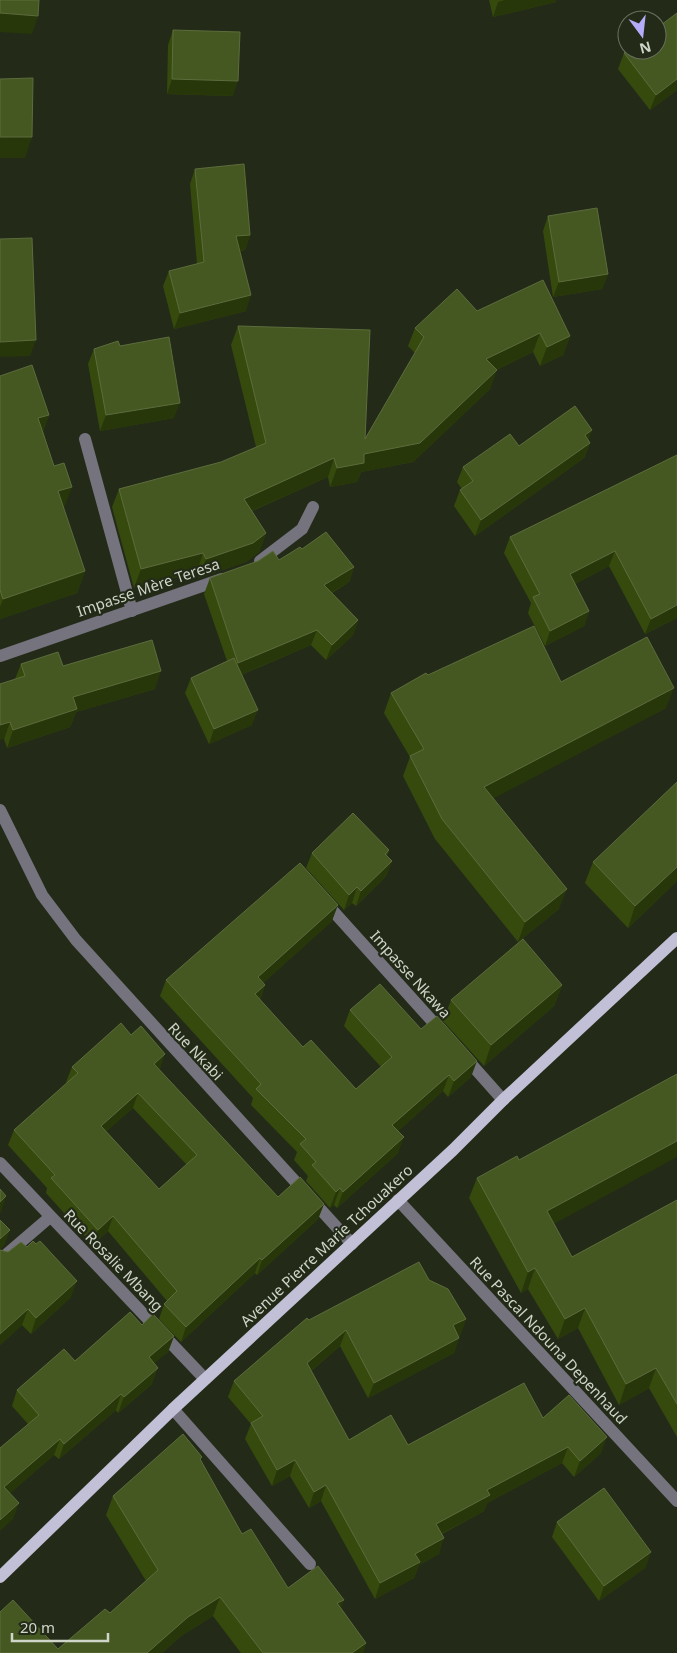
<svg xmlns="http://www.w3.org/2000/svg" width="677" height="1653" font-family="'Noto Sans',sans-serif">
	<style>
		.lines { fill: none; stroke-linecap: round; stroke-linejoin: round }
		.minor { stroke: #74737e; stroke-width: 12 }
		.major { stroke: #c1c0d6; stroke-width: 12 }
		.wall { fill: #364a0e; fill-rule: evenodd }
		.shaded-wall { fill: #27370a }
		.building { fill: #465822; stroke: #5c6c3c; fill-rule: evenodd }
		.labels { text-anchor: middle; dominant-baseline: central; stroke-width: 4.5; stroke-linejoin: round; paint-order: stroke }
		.street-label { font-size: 15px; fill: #cfd5c8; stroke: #232b18 }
	</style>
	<rect width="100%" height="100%" fill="#232b18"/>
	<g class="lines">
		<!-- minor -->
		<g class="minor">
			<polyline points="85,439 132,611"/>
			<polyline points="260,561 302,529 313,507"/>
			<polyline points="0,656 222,579"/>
			<polyline points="0,810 42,895 76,940 352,1244"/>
			<polyline points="324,901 443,1033"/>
			<polyline points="463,1055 503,1100"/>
			<polyline points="0,1163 205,1379"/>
			<polyline points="398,1200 677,1501"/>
			<polyline points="0,1260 50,1217"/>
			<polyline points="173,1409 310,1564"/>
		</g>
		<!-- major -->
		<polyline class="major" points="0,1577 173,1409 453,1150 503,1100 677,938"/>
	</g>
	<!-- wall -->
	<g class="wall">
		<polygon points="489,0 556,0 556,2 493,17"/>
		<polygon points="677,13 677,90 650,110 618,69 624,53"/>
		<polygon points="173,30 233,96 167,94 168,45"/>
		<polygon points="195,169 250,235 245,250 240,251 246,311 174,329 163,286 169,271 197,264 190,184"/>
		<polygon points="548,216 608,274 602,289 553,297 543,231"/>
		<polygon points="477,311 570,336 563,355 540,366 533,352 496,370 490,389 413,462 361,472 357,482 330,487 328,477 252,511 266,533 259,552 246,562 199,578 197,572 134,588 112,507 119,489 221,462 256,447 231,345 238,326 365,439 415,353 408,346 415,328"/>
		<polygon points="120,346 174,418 100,431 88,364 94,349"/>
		<polygon points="0,376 49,415 43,431 64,508 63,508 85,571 77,593 0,619"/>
		<polygon points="588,440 590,443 584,458 475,536 454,506 460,490 462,489 457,482 463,467 519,446"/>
		<polygon points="677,455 677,618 645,634 609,566 575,584 589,611 584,626 545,646 528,613 531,603 504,553 510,537"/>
		<polygon points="302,549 354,567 349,582 332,593 358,620 353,635 326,660 311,645 241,675 252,725 209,744 185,693 191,678 227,661 204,594 210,578 279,560"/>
		<polygon points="21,664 63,666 155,689 76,712 70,727 7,748 4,739 15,679"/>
		<polygon points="428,675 561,682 666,708 493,798 559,909 518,942 435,839 403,776 410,757 384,713 391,693"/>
		<polygon points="389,850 387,856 392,861 386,876 356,906 352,903 344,910 306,868 312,853"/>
		<polygon points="593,862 677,881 628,928 585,883"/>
		<polygon points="332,921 263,983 265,985 260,1000 303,1047 356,1089 381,1067 344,1026 350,1010 421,1029 471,1077 448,1097 443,1091 398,1131 398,1153 337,1208 334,1205 330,1208 306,1181 308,1176 294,1160 297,1152 251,1105 253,1098 160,996 166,980"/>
		<polygon points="562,985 554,1006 484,1066 443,1021 451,1000"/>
		<path d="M72 1067 160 1069H159L278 1197 324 1204 318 1219 257 1275 255 1273 181 1342 159 1319 164 1304 167 1301 108 1231 93 1245 46 1193 47 1188 8 1145 14 1130 67 1083 66 1082ZM133 1108 187 1165 159 1189 106 1131Z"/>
		<polygon points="477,1178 554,1224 572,1257 677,1200 677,1437 649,1388 619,1405 578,1328 558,1339 528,1289 521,1293 469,1198"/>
		<polygon points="0,1250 71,1297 31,1334 22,1325 0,1345"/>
		<polygon points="429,1280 466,1319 460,1335 459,1336 454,1353 368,1398 340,1346 311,1371 349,1440 408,1445 543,1418 601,1453 574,1477 562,1463 487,1503 484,1511 442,1534 439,1554 419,1565 414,1578 375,1599 321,1501 309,1508 290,1476 272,1486 245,1439 251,1424 228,1397 234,1381 309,1320"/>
		<polygon points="142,1325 174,1336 168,1352 154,1363 152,1384 118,1413 116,1410 59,1459 54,1455 10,1493 13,1519 0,1448 28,1424 12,1406 17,1390"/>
		<polygon points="201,1461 242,1534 288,1588 341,1608 366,1643 363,1653 241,1653 213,1616 181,1636 162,1653 0,1653 58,1649 110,1613 146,1581 106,1515 113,1496"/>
		<polygon points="557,1522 646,1567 599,1601 552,1537"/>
	</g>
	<!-- shaded-wall -->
	<g class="shaded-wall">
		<polygon points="505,0 556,0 556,2 493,17 498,2"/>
		<polygon points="0,13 38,16 32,34 0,32"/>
		<polygon points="172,79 238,81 233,96 167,94"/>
		<polygon points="677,79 677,90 650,110 656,95"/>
		<polygon points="0,137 32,137 25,158 0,158"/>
		<polygon points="250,235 245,250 231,252 236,236"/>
		<polygon points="608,274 602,289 553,297 559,282"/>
		<polygon points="251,295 246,311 174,329 180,313"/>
		<polygon points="540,333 533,352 479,378 486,359"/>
		<polygon points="570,336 563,355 540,366 547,347"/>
		<polygon points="36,340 30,356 0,357 0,342"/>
		<polygon points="497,370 490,389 413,462 361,472 357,482 330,487 337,468 364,454"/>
		<polygon points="180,403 174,418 100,431 106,415"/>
		<polygon points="49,415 41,436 38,418"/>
		<polygon points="592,430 587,445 590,443 584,458 475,536 481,520"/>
		<polygon points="334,458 328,477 237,517 244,499"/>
		<polygon points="72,487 64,508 50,512 58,491"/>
		<polygon points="266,533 259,552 246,562 199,578 206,559"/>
		<polygon points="615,551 609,566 564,590 570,574"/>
		<polygon points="203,553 197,572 134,588 141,569"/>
		<polygon points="354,567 349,582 319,600 324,585"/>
		<polygon points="85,571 77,593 0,619 0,607 3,599"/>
		<polygon points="677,605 677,618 645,634 651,619"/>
		<polygon points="589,611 584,626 545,646 550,631"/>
		<polygon points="358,620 353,635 326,660 332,645"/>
		<polygon points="317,630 311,645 233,678 238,663"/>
		<polygon points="161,671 155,689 76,712 70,727 7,748 13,730 73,697"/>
		<polygon points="674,688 666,708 477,807 484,787"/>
		<polygon points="258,710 252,725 209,744 214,729"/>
		<polygon points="10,722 4,739 0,740 0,725"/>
		<polygon points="392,861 386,876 356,906 361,891"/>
		<polygon points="677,867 677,881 628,928 635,906"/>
		<polygon points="357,887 352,903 344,910 349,895"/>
		<polygon points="567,889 559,909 518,942 525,922"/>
		<polygon points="338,905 332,921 252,993 258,977"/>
		<polygon points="265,985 259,1002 255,994"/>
		<polygon points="562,985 554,1006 484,1066 491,1045"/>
		<polygon points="165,1054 160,1069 149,1079 154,1064"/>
		<polygon points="477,1061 471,1077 448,1097 454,1081"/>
		<polygon points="449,1075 443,1091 387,1141 392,1125"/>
		<polygon points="138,1093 133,1108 96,1141 101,1126"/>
		<polygon points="404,1137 398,1153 337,1208 343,1192"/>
		<polygon points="677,1141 677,1157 539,1232 547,1211"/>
		<polygon points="340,1188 334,1205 330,1208 336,1192"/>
		<polygon points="6,1196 1,1212 0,1213 0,1202"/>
		<polygon points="324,1204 318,1219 257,1275 262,1260"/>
		<polygon points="113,1216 108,1231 93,1245 98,1230"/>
		<polygon points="10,1230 4,1246 0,1250 0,1239"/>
		<polygon points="260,1258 255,1273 181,1342 186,1327"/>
		<polygon points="535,1268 528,1289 521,1293 528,1272"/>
		<polygon points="77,1281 71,1297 31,1334 36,1318"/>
		<polygon points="585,1308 578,1328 558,1339 565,1319"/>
		<polygon points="28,1309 22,1325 0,1345 0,1334"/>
		<polygon points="466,1319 460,1335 448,1341 453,1325"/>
		<polygon points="346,1330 340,1346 301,1379 307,1363"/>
		<polygon points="174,1336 168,1352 143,1373 149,1357"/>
		<polygon points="459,1338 454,1353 368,1398 374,1383"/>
		<polygon points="158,1368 152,1384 118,1413 124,1397"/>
		<polygon points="656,1368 649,1388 619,1405 626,1384"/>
		<polygon points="121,1394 116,1410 59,1459 64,1444"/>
		<polygon points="607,1437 601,1453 574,1477 580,1461"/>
		<polygon points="60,1439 54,1455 0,1502 4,1487"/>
		<polygon points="568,1447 562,1463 487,1503 484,1511 431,1539 436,1524 487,1490"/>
		<polygon points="295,1460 290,1476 272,1486 277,1470"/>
		<polygon points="326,1485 321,1501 309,1508 314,1492"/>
		<polygon points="19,1503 13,1519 0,1531 0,1520"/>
		<polygon points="444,1538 439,1554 419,1565 414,1578 375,1599 380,1583 415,1554"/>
		<polygon points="651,1552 646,1567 599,1601 604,1586"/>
		<polygon points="220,1597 213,1616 181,1636 162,1653 147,1653 188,1617"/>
		<polygon points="344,1600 337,1619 337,1603"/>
		<polygon points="366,1643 363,1653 352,1653"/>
	</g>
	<!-- building -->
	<g class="building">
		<polygon points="0,0 39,0 38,16 0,13"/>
		<polygon points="677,13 677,79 656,95 624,53 628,50 657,50 657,28"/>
		<polygon points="173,30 240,32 238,81 172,79"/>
		<polygon points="33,78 32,137 0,137 0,79"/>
		<polygon points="244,164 250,235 236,236 251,295 180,313 169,271 204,262 195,169"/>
		<polygon points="597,208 608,274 559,282 548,216"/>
		<polygon points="32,238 36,340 0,342 0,239"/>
		<polygon points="543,280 570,336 547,347 540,333 486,359 497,370 420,443 364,454 364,463 337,468 334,458 244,499 266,533 253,543 206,559 203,553 141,569 119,489 221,462 266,443 238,326 370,330 365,439 424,337 415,328 457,289 477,311"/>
		<polygon points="169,337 180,403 106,415 94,349 118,341 120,346"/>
		<polygon points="32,365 49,415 38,418 54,466 64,463 72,487 58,491 85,571 3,599 0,590 0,376"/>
		<polygon points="575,406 592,430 585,435 590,443 481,520 460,490 473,481 463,467 510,434 519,446"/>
		<polygon points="677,455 677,605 651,619 615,551 570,574 589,611 550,631 533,597 540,594 510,537"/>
		<polygon points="326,532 354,567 324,585 358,620 332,645 317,630 238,663 210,578 258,561 273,551 279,560 300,547 302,549"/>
		<polygon points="534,626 561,682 647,637 674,688 484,787 567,889 525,922 442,819 410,756 424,749 391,693 426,673 428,675"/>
		<polygon points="152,640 161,671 73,697 77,709 13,730 10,722 0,725 0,684 25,676 21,664 58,652 63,666"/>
		<polygon points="234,658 258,710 214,729 191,678"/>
		<polygon points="677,782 677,867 635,906 593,862"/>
		<polygon points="353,813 389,850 385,854 392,861 361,891 357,887 349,895 312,853"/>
		<polygon points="300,863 338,905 258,977 265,985 255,994 303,1047 311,1040 356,1089 392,1057 350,1010 380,984 421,1029 437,1016 477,1061 454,1081 449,1075 392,1125 404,1137 343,1192 340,1188 336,1192 312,1165 316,1162 300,1144 306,1139 256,1089 261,1084 166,980"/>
		<polygon points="523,939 562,985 491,1045 451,1000"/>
		<path d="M121 1023 131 1035 141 1026 165 1054 154 1064 278 1197 300 1177 324 1204 262 1260 260 1258 186 1327 164 1304 177 1291 113 1216 98 1230 51 1178 55 1175 14 1130 78 1073 72 1067ZM138 1093 197 1155 159 1189 101 1126Z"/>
		<polygon points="677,1074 677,1141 547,1211 572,1257 677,1200 677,1404 656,1368 626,1384 585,1308 565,1319 535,1268 528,1272 477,1178 517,1156 519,1160"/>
		<polygon points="0,1189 6,1196 0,1202"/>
		<polygon points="0,1220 10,1230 0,1239"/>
		<polygon points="33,1241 36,1244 40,1241 77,1281 36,1318 28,1309 0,1334 0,1250 8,1252 21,1242 27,1247"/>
		<polygon points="419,1262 429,1280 448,1289 466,1319 453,1325 459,1338 374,1383 346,1330 307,1363 349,1440 391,1415 408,1445 524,1383 543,1418 569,1395 607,1437 580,1461 568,1447 487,1490 490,1495 436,1524 444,1538 415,1554 420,1562 380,1583 326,1485 314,1492 295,1460 277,1470 251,1423 263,1416 234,1381 307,1318 309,1320"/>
		<polygon points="130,1312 142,1325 153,1314 174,1336 149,1357 158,1368 124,1397 121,1394 64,1444 60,1439 4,1487 19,1503 0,1520 0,1448 39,1415 17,1390 64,1349 75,1361"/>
		<polygon points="183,1434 202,1457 200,1459 242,1534 251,1529 288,1588 318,1566 344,1600 337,1603 366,1643 352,1653 263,1653 220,1597 188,1617 147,1653 0,1653 0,1612 13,1600 58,1649 105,1609 110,1613 158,1570 113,1496"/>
		<polygon points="604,1488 651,1552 604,1586 557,1522"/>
	</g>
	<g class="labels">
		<!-- street labels -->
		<g class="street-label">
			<text transform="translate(148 587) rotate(-19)">Impasse Mère Teresa</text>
			<text transform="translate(411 974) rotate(48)">Impasse Nkawa</text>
			<text transform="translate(196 1051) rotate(47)">Rue Nkabi</text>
			<text transform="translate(326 1245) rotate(-43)">Avenue Pierre Marie Tchouakero</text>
			<text transform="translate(114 1260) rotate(46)">Rue Rosalie Mbang</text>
			<text transform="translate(549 1340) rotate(47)">Rue Pascal Ndouna Depenhaud</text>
		</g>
	</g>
	<!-- north arrow -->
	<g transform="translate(642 35) rotate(165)"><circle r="24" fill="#232b18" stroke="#686f5e"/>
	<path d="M0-4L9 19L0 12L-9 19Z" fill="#b4acf9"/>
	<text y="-8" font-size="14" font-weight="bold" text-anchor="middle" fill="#cfd5c8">N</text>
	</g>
	<!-- scale -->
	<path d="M12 1633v8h96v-8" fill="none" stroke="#cfd5c8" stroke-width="2.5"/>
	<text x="20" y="1633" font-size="15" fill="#cfd5c8" stroke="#232b18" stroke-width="4" paint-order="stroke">20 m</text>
</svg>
